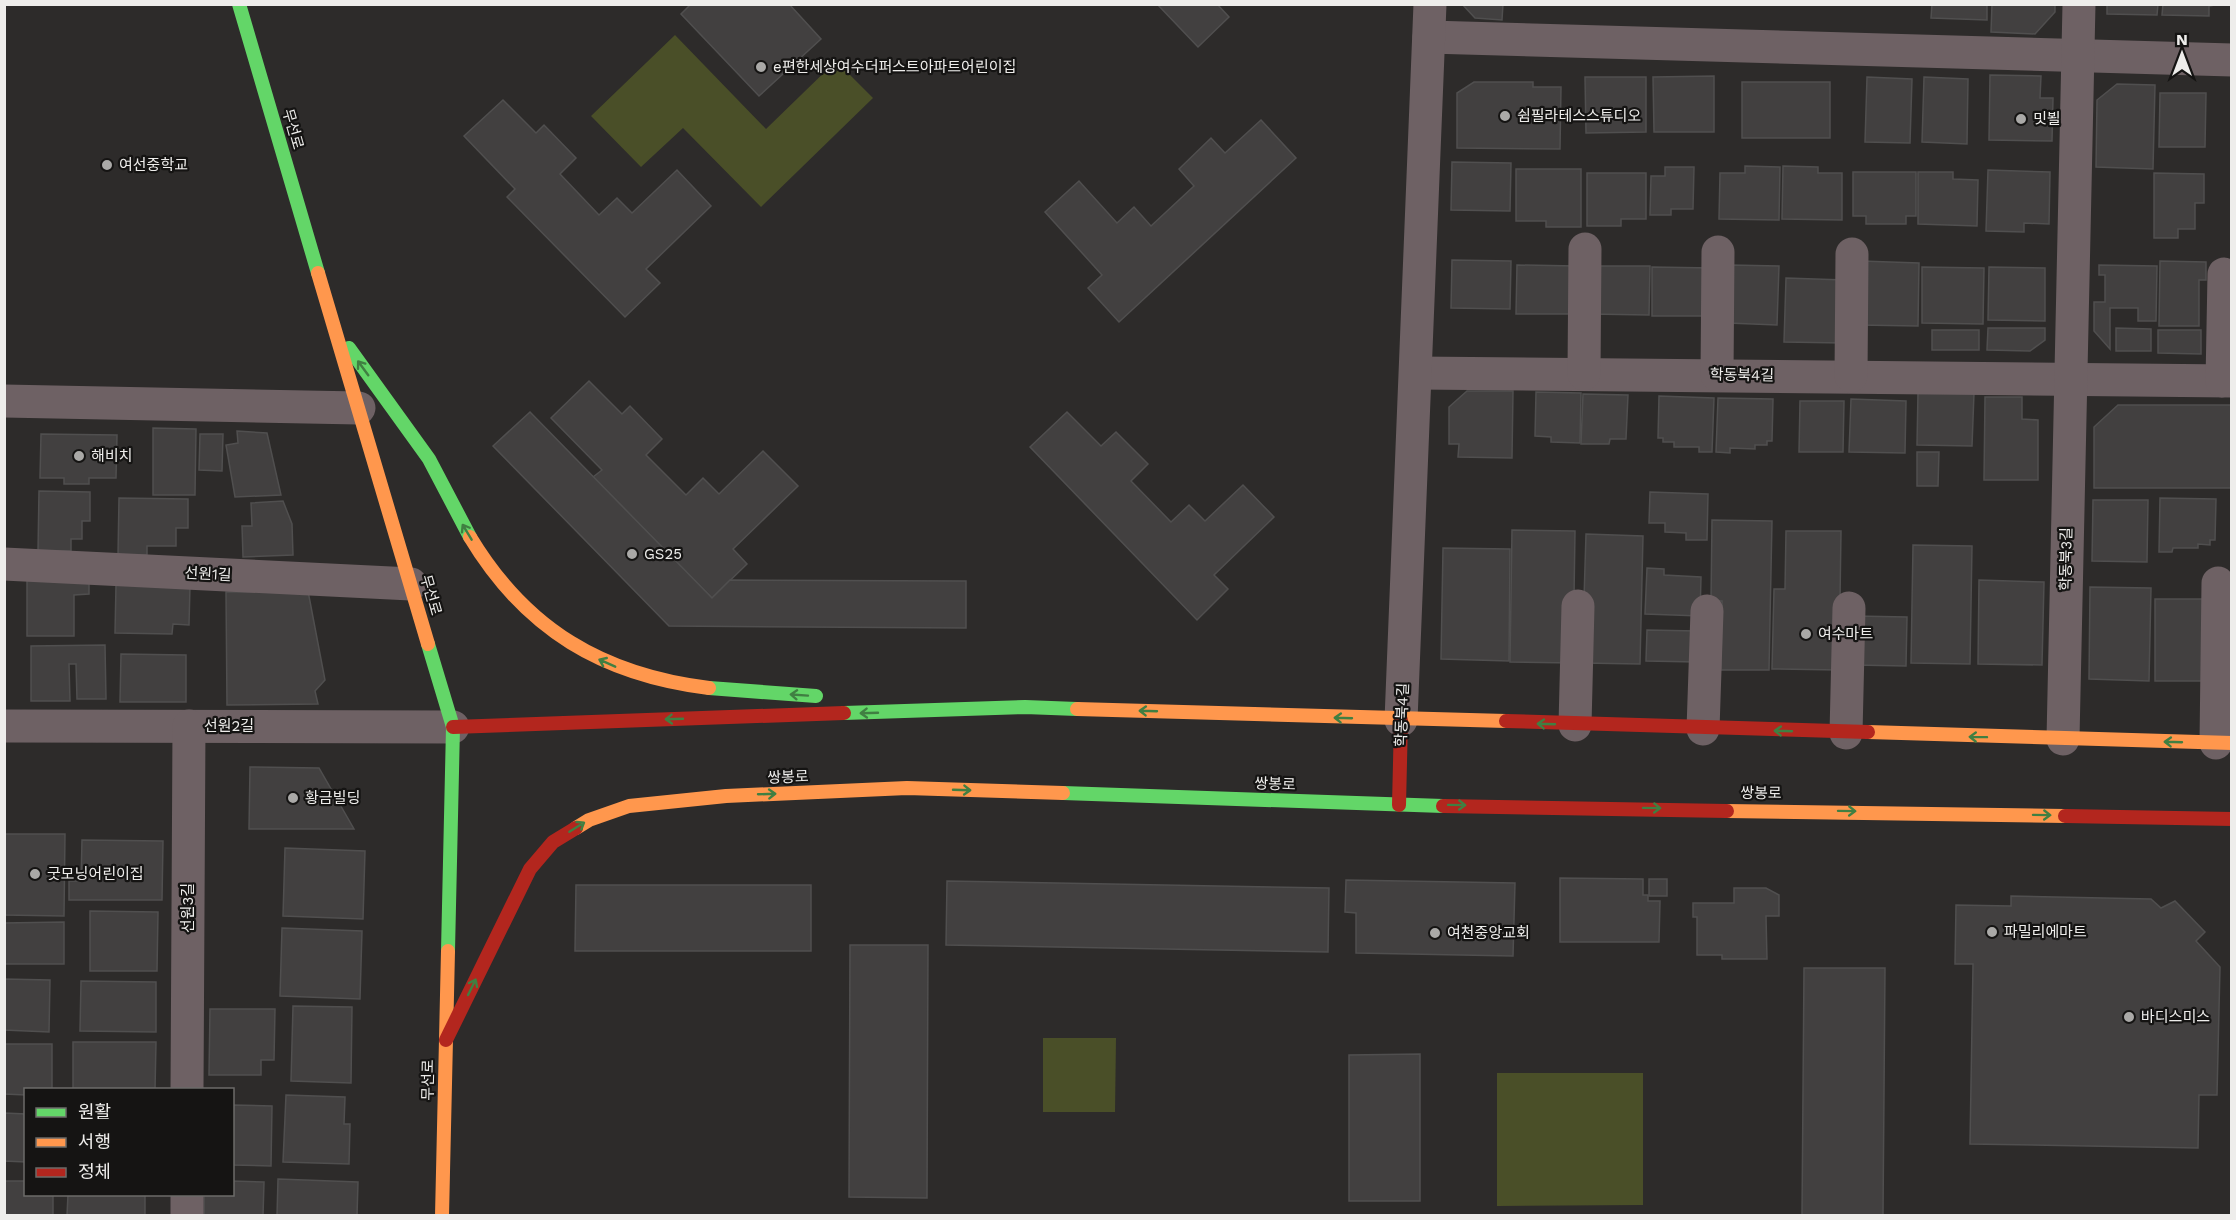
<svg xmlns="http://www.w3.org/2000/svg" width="2236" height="1220" font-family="'Work Sans','Noto Sans KR',sans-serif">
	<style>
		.green { fill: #4a4f28 }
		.building { fill: #424040; stroke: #504f4f; stroke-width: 1.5 }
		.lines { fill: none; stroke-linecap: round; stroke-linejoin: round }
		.street { stroke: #6e6164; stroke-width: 33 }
		.fast { stroke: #63d668; stroke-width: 14 }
		.slow { stroke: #ff974d; stroke-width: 14 }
		.jam { stroke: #b3261e; stroke-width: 14 }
		.oneway { stroke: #407f42 }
		.poi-dot { fill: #aaa9a7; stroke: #151413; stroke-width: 2 }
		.labels { text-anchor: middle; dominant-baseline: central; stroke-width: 4.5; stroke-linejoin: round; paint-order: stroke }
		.poi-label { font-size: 15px; fill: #eeedeb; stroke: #151413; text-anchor: start }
		.street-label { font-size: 15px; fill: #eeedeb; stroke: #151413 }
	</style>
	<rect width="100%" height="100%" fill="#2d2b2a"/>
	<!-- green -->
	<g class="green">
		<polygon points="675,35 766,129 836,61 873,98 761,207 683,128 641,167 591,116"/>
		<polygon points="1043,1038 1116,1038 1115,1112 1043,1112"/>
		<polygon points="1497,1073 1643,1073 1643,1205 1497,1206"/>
	</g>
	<!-- building -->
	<g class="building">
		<polygon points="691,4 789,4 821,39 759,96 681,14"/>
		<polygon points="1157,4 1217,4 1229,17 1198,47"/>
		<polygon points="1462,4 1503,4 1502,20 1475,18"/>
		<polygon points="1932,4 1987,4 1987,20 1931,18"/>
		<polygon points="1992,4 2055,4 2055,12 2035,34 1991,32"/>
		<polygon points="2107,4 2158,4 2157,15 2107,14"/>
		<polygon points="2163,4 2221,4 2209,6 2209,16 2162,15"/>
		<polygon points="1990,75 2041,76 2040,98 2053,98 2052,141 1989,140"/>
		<polygon points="1714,76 1714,132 1654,132 1653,77"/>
		<polygon points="1585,77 1646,77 1646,132 1586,133"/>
		<polygon points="1867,77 1912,79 1910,143 1865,142"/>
		<polygon points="1924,77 1968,79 1967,144 1922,142"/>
		<polygon points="1474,82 1533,82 1533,87 1561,87 1560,149 1457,148 1457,93"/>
		<rect x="1742" y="82" width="88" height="56"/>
		<polygon points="2117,84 2155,85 2153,169 2096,167 2097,100"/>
		<polygon points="2160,93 2206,93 2205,147 2159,147"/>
		<polygon points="503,100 536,133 544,125 576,158 560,174 599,215 617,198 632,213 677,170 711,206 646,269 660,283 625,317 507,197 515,189 464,136"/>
		<polygon points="1261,120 1296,158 1119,322 1088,288 1102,275 1045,212 1079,181 1117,223 1134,207 1151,226 1194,186 1179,169 1211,138 1225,153"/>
		<polygon points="1452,162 1511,163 1510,211 1451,210"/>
		<polygon points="1745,166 1780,167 1779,220 1719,219 1720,173 1745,173"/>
		<polygon points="1783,166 1818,167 1818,173 1842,173 1842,220 1782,219"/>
		<polygon points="1665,167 1694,167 1693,209 1671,209 1671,215 1650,215 1651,176 1665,176"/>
		<polygon points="1516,169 1581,169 1581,227 1546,227 1546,221 1516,221"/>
		<polygon points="1988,170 2050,172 2049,224 2024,223 2024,232 1986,231"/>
		<polygon points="1853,172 1916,172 1916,216 1906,216 1906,224 1866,224 1866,216 1853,216"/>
		<polygon points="1918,172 1953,172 1953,179 1978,180 1977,226 1918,224"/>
		<polygon points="1587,173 1646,173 1646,219 1621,219 1621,226 1587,226"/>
		<polygon points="2154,173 2204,174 2204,203 2195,203 2195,229 2178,229 2178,238 2154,238"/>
		<polygon points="1452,260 1511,261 1510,309 1451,308"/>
		<polygon points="1861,261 1919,263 1918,326 1859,325"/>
		<polygon points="2160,261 2206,262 2206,280 2199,280 2199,326 2159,326"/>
		<polygon points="1517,265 1576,266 1575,314 1516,314"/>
		<polygon points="1730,265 1779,266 1777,325 1728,323"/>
		<polygon points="2099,265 2157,266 2156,321 2138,321 2138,308 2110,308 2110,349 2094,331 2094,302 2105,302 2105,275 2099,275"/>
		<polygon points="1590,266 1650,266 1649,315 1590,314"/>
		<polygon points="1652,267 1712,268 1711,316 1652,316"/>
		<polygon points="1922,267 1984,268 1983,324 1922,323"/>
		<polygon points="1989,267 2045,268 2045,321 1988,320"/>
		<polygon points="1786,278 1844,280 1842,343 1784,342"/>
		<polygon points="1988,328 2045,328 2045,340 2030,351 1987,350"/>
		<polygon points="2116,328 2151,329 2151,351 2116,351"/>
		<rect x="1932" y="330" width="47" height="20"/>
		<polygon points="2158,330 2201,330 2201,354 2158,353"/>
		<polygon points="589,381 622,414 630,406 662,439 646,455 686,495 703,478 719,494 763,451 798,486 733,549 747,564 712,598 593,477 602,470 551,418"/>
		<polygon points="1467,391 1513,391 1512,458 1458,457 1459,444 1449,444 1449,407"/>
		<polygon points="1536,392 1581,393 1580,443 1551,442 1551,437 1535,436"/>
		<polygon points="1918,392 1974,393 1972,446 1917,445"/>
		<polygon points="1583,394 1628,395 1626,439 1610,439 1609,444 1581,444"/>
		<polygon points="1659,396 1714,398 1712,452 1699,452 1699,447 1674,447 1674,442 1663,442 1663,438 1658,438"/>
		<polygon points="1985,397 2022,397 2022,419 2038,420 2038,480 1984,480"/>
		<polygon points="1718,398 1773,399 1772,441 1767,441 1767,445 1755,445 1755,449 1730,448 1730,453 1716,452"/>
		<polygon points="1851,399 1906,401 1905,453 1849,452"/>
		<polygon points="1800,401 1844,401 1843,452 1799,452"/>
		<polygon points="2118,405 2232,405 2232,488 2094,488 2094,427"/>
		<polygon points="530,412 712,598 730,580 966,581 966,628 669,626 493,446"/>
		<polygon points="1067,412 1101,446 1116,432 1148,464 1131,481 1171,522 1189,505 1205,521 1243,485 1274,517 1214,575 1228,589 1197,620 1030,447"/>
		<polygon points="153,428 196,429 195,495 153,495"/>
		<polygon points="237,431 267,433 281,495 235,497 226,445 238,443"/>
		<polygon points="41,434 117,435 116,478 89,478 89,484 64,484 64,478 40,478"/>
		<polygon points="200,434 223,434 222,471 199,470"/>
		<polygon points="1917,452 1939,452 1938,486 1917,486"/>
		<polygon points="39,491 90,492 90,521 82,521 82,539 71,539 71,551 38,551"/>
		<polygon points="1650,492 1708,494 1707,540 1686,540 1686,533 1665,532 1665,523 1649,523"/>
		<polygon points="119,498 188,499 188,528 176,528 176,546 147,546 147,555 118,555"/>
		<polygon points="2160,498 2216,499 2215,540 2210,540 2210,545 2198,544 2198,548 2173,548 2172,552 2159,552"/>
		<polygon points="2093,500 2148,500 2147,562 2092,561"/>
		<polygon points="283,501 292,524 293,555 243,557 242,526 252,526 251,503"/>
		<polygon points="1712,520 1772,521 1769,670 1721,670 1722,601 1711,601"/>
		<polygon points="1512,530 1575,531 1573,663 1510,662"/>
		<polygon points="1786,531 1841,531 1839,670 1772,669 1774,589 1785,589"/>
		<polygon points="1586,534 1643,536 1640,664 1582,663"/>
		<polygon points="1913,545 1972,546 1970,664 1911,663"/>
		<polygon points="1443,548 1510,549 1509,661 1441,659"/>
		<polygon points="1647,568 1664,569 1664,575 1701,577 1700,616 1645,614"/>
		<polygon points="89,578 89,594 74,595 74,636 27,636 27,579"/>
		<polygon points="1979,580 2044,582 2042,665 1978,664"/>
		<polygon points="116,585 190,586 189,625 173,624 172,634 115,633"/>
		<polygon points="2090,587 2151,588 2149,681 2089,679"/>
		<polygon points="308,591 325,680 315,691 318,704 227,705 226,592"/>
		<rect x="2155" y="599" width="52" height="82"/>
		<polygon points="1855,616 1907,617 1906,666 1854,665"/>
		<polygon points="1647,630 1697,631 1696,662 1646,661"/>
		<polygon points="105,645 106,699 77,699 76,664 69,664 70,701 31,701 31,646"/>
		<polygon points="121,654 186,655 186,702 120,702"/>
		<polygon points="250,767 319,768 354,829 249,829"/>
		<polygon points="4,834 65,834 64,916 4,915"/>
		<polygon points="82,840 163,841 162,900 69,900 69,881 81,881"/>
		<polygon points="285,848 365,851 363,919 283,916"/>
		<polygon points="1560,878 1643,879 1643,895 1648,895 1648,901 1660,901 1659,942 1560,942"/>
		<rect x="1649" y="879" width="18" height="17"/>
		<polygon points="1346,880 1515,883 1513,956 1356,953 1356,913 1345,912"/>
		<polygon points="947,881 1329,888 1328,952 946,945"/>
		<polygon points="576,885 811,885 811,951 575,951"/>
		<polygon points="1734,888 1766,888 1779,895 1779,916 1766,916 1767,959 1722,959 1722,955 1697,955 1697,917 1693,917 1693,903 1734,903"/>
		<polygon points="2011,896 2151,899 2161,908 2175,901 2205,932 2196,941 2220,967 2217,1095 2199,1095 2198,1148 1970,1144 1973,964 1955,964 1956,905 2011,906"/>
		<polygon points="90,911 158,912 157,971 90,971"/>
		<polygon points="64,922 64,964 4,964 4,923"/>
		<polygon points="282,928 362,931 360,999 280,996"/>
		<polygon points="850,945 928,945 927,1198 849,1197"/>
		<polygon points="1804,968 1885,968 1883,1216 1802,1216"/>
		<polygon points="4,979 50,980 49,1032 4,1030"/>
		<polygon points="81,981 156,982 156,1032 80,1031"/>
		<polygon points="293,1006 352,1007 351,1083 291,1081"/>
		<polygon points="210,1009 275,1009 274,1060 261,1060 261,1075 209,1075"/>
		<polygon points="73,1042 156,1042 155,1090 73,1090"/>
		<polygon points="4,1044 52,1044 52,1090 26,1090 26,1095 4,1094"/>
		<polygon points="1420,1054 1420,1201 1349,1201 1349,1055"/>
		<polygon points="286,1095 345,1097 344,1124 350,1124 349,1164 283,1162"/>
		<polygon points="232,1105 272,1106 271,1166 232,1165"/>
		<polygon points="4,1113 26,1114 26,1162 4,1161"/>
		<polygon points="278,1179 358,1182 357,1216 277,1216"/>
		<polygon points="4,1181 26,1181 26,1194 53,1194 53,1216 4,1216"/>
		<polygon points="232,1181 264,1182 263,1216 204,1216 204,1194 232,1194"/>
		<polygon points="68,1194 145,1194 145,1216 67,1216"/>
	</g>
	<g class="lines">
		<!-- street -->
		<g class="street">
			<polyline points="1429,37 2232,60"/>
			<polyline points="1416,373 2232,381"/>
			<polyline points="1584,374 1585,249"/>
			<polyline points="1717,375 1718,252"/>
			<polyline points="1851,376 1852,254"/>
			<polyline points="2222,381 2224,274"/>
			<polyline points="4,401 359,408"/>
			<polyline points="4,564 411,584"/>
			<polyline points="1401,720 1430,4"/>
			<polyline points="1575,725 1578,606"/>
			<polyline points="4,726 453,727"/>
			<polyline points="1703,729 1707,611"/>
			<polyline points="1846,733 1849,608"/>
			<polyline points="2063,739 2079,4"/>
			<polyline points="2216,743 2218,583"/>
			<polyline points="187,1090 189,726"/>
			<polyline points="187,1216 187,1194"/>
		</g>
		<!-- fast -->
		<g class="fast">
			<polyline points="239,4 318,273"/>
			<polyline points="349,348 429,459 470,537"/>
			<polyline points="428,644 453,727 448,951"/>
			<polyline points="709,688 816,696"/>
			<polyline points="844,713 1025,707 1077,709"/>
			<polyline points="1063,793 1443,806"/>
		</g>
		<!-- slow -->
		<g class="slow">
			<polyline points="318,273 428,644"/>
			<path d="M470 537C526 630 603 675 709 688"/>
			<polyline points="1077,709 1506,721"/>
			<polyline points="1868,732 2232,743"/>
			<polyline points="1727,811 2065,816"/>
			<polyline points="576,828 589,820 629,806 726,796 907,788 1063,793"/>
			<polyline points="442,1216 448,951"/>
		</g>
		<!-- jam -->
		<g class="jam">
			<polyline points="1506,721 1868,732"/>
			<polyline points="453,727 844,713"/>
			<polyline points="1399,805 1401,720"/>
			<polyline points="1443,806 1727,811"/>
			<polyline points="2065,816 2232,819"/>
			<polyline points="446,1040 530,869 553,842 576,828"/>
		</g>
	</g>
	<!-- one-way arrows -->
	<defs><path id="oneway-shaft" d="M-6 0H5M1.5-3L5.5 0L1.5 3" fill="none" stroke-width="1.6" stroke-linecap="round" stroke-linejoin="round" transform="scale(1.5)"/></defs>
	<g class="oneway">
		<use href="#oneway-shaft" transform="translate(363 368) rotate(-126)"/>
		<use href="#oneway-shaft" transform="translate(467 532) rotate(-121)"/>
		<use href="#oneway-shaft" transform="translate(607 663) rotate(-156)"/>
		<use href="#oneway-shaft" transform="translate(799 695) rotate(-176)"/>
		<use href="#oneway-shaft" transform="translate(1148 711) rotate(-178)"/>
		<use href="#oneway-shaft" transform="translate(869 713) rotate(178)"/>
		<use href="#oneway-shaft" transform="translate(1343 718) rotate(-178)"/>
		<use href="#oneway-shaft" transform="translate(674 719) rotate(178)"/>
		<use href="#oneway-shaft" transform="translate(1546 724) rotate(-178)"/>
		<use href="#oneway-shaft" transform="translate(1783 731) rotate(-178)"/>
		<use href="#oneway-shaft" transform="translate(1978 737) rotate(-179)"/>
		<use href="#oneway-shaft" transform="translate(2173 742) rotate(-178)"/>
		<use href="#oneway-shaft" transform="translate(962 790) rotate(2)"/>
		<use href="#oneway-shaft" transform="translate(767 794) rotate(-2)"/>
		<use href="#oneway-shaft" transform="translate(1457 805) rotate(1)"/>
		<use href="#oneway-shaft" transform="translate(1652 808) rotate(1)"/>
		<use href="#oneway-shaft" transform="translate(1847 811) rotate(1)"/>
		<use href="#oneway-shaft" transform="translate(2042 815) rotate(1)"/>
		<use href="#oneway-shaft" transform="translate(577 827) rotate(-32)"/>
		<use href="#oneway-shaft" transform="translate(472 987) rotate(-64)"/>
	</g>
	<!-- markers -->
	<g class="poi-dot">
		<circle cx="761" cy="67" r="6"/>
		<circle cx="1505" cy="116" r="6"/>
		<circle cx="2021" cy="119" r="6"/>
		<circle cx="107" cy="165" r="6"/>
		<circle cx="79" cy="456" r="6"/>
		<circle cx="632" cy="554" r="6"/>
		<circle cx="1806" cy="634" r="6"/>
		<circle cx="293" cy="798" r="6"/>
		<circle cx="35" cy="874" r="6"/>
		<circle cx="1992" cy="932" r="6"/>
		<circle cx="1435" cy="933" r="6"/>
		<circle cx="2129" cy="1017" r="6"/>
	</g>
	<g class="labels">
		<!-- poi labels -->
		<g class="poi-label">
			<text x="773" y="67">e편한세상여수더퍼스트아파트어린이집</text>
			<text x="1517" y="116">쉼필라테스스튜디오</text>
			<text x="2033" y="119">밋뵐</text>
			<text x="119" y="165">여선중학교</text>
			<text x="91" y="456">해비치</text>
			<text x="644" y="554">GS25</text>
			<text x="1818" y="634">여수마트</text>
			<text x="305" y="798">황금빌딩</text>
			<text x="47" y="874">굿모닝어린이집</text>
			<text x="2004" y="932">파밀리에마트</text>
			<text x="1447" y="933">여천중앙교회</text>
			<text x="2141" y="1017">바디스미스</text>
		</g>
		<!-- street labels -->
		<g class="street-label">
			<text transform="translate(293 129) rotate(74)">무선로</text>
			<text transform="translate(1742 375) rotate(1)">학동북4길</text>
			<text transform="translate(2066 559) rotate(-89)">학동북3길</text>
			<text transform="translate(208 574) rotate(3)">선원1길</text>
			<text transform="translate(431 595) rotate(74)">무선로</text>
			<text transform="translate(1402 715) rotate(-88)">학동북4길</text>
			<text x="229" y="726">선원2길</text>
			<text transform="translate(788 777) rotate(-2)">쌍봉로</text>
			<text transform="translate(1275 784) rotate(2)">쌍봉로</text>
			<text transform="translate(1761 793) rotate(1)">쌍봉로</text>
			<text transform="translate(188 908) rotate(-90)">선원3길</text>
			<text transform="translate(428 1080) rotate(-89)">무선로</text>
		</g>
	</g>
	<!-- border -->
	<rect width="2236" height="1220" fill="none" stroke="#eeedeb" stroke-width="12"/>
	<!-- legend -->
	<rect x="24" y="1088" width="210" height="108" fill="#151413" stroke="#6c6b69" stroke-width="1.5"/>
	<rect x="36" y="1108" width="30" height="9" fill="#63d668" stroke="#6c6b69" stroke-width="1.5"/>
	<text x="78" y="1118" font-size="18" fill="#eeedeb">원활</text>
	<rect x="36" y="1138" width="30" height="9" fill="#ff974d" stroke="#6c6b69" stroke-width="1.5"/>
	<text x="78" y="1148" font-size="18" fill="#eeedeb">서행</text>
	<rect x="36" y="1168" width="30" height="9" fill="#b3261e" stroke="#6c6b69" stroke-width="1.5"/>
	<text x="78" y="1178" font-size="18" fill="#eeedeb">정체</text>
	<!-- north arrow -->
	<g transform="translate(2182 54)" stroke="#151413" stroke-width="4.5" paint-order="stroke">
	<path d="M0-4.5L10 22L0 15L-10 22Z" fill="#eeedeb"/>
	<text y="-9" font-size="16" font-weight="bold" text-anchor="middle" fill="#eeedeb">N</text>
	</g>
</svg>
